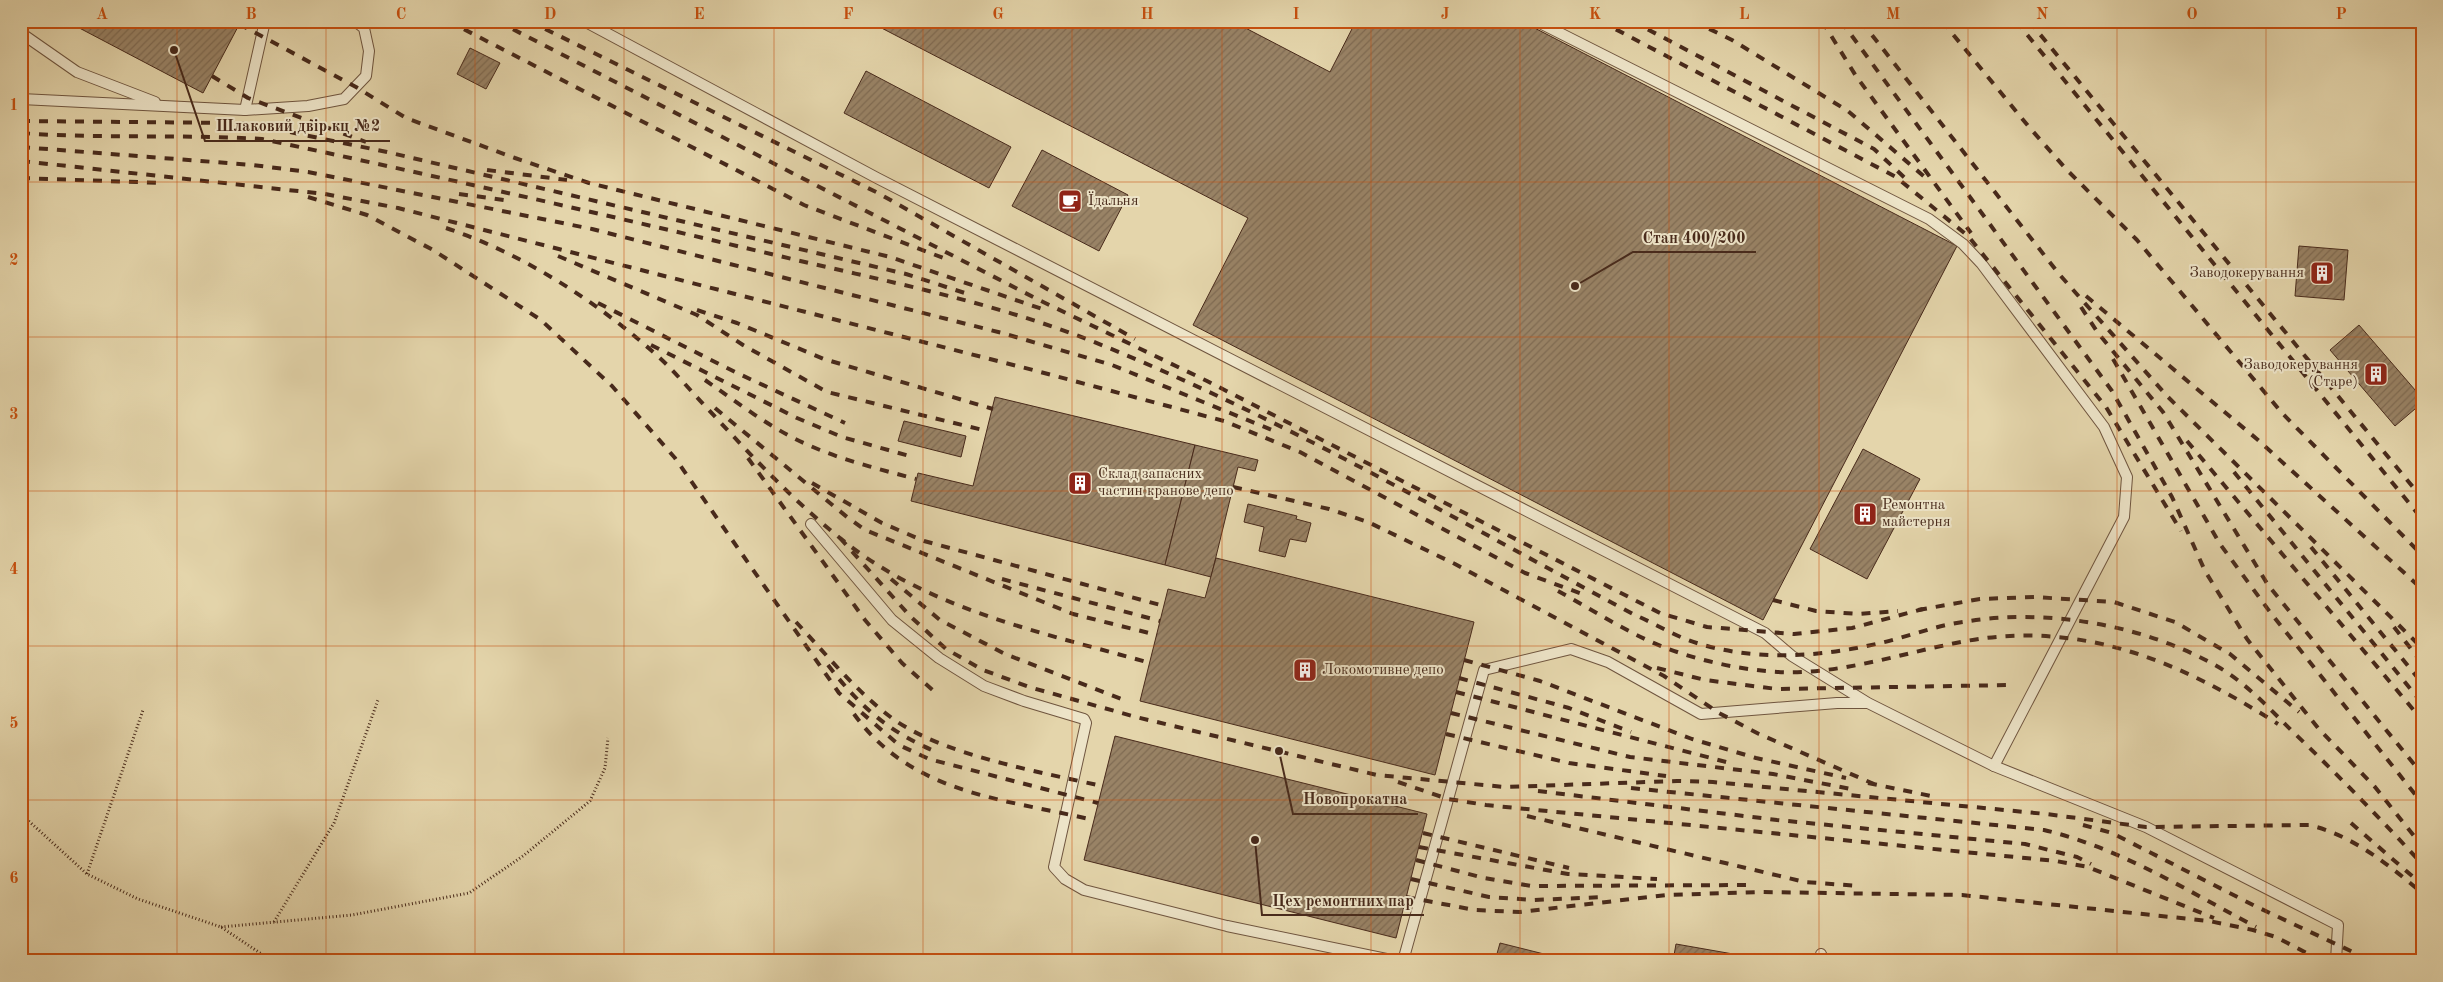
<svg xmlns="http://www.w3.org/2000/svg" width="2443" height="982" font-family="'Old Standard TT',serif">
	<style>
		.building { fill: url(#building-hatch); stroke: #482a1b }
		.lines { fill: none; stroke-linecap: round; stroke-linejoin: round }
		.lane-casing { stroke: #6f553f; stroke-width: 12 }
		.path { stroke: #482a1b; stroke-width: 3; stroke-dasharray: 1 2.5; stroke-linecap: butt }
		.lane { stroke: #ede4c8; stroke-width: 10 }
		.rail { stroke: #482a1b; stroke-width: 4; stroke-dasharray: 9 9; stroke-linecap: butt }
		.grid { fill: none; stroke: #c8500f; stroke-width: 1; stroke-opacity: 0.55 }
		.labels { text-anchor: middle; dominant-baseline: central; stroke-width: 4; stroke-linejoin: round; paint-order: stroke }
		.poi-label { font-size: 15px; fill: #482a1b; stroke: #ede4c8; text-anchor: start }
		.leader { fill: none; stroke: #482a1b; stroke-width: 2 }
		.callout-dot { fill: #482a1b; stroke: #ede4c8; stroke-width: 2 }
		.callout-label { font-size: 16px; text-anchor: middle; font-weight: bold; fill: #482a1b; stroke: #ede4c8; stroke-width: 4; stroke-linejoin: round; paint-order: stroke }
		.neatline { fill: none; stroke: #c8500f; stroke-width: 2 }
		.grid-label { font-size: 16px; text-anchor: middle; font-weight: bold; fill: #c8500f }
	</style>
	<defs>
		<pattern id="building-hatch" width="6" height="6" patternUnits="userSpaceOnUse" patternTransform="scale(1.25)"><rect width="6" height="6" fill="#998366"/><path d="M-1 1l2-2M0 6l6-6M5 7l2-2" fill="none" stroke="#7f6b53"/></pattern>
	</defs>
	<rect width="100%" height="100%" fill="#e4d5ab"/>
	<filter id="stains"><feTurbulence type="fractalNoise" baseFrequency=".004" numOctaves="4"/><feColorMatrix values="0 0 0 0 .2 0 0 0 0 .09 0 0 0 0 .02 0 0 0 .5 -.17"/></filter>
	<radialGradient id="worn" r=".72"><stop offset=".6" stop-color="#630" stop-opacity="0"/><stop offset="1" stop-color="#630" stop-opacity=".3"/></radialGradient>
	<!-- building -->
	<g class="building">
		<polygon points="66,21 241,21 203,93"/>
		<polygon points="868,21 1232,21 1330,72 1356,21 1521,21 1957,246 1763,620 1193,325 1248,218"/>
		<polygon points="470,48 500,63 486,89 457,74"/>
		<polygon points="866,71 1011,147 989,188 844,113"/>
		<polygon points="1042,150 1128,195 1099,251 1012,206"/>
		<polygon points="2299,246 2348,250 2344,300 2295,296"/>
		<polygon points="2359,325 2422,398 2422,403 2395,426 2330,350"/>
		<polygon points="995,397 1195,445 1165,565 911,501 918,473 973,486"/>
		<polygon points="904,421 966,436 961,457 898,441"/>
		<polygon points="1195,445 1258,460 1255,471 1238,467 1211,577 1165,565"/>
		<polygon points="1863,449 1920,479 1867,579 1810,549"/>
		<polygon points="1248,504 1297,516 1296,519 1311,523 1306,542 1290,539 1285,557 1259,551 1264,527 1244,522"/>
		<polygon points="1216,558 1474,622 1435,775 1140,701 1168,589 1205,598"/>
		<polygon points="1115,736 1427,814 1396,938 1084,860"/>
		<polygon points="1500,943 1572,961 1495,961"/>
		<polygon points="1676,944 1773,961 1673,961"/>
	</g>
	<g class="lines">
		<!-- lane casing -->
		<g class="lane-casing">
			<g id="lane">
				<polyline points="584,21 877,178 1765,633 1792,656 1868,703 1994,766 2146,827 2338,925 2336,961"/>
				<polyline points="1536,21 1929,219 1963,244 1981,263 2104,427 2127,477 2124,517 1994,766"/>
				<polyline points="21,33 77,72 155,102"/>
				<polyline points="21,99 245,110 308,106 344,99 366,76 369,51 364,28 355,21"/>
				<polyline points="245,110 265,21"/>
				<polyline points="811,524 892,620 939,658 984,686 1024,701 1084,719 1086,723 1054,867 1065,879 1084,890 1227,926 1396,961"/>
				<polyline points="1403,961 1484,670 1571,649 1608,662 1701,714 1837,703 1867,703"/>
				<polyline points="1820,961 1821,954"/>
			</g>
		</g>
		<!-- path -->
		<g class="path">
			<polyline points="21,814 87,874 138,899 221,927 272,961"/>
			<polyline points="87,874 143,710"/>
			<polyline points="274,922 334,823 378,700"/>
			<polyline points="221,927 352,915 469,893 523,856 590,801 605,768 608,738"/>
		</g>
		<!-- lane -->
		<use href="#lane" class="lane"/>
		<!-- rail -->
		<g class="rail">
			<polyline points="448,21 804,205 946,259"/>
			<polyline points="497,21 1039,300 1207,381 1660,613 1707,627 1794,634 1852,628 1923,609"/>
			<polyline points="529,21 878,193 1135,339"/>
			<polyline points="1600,21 1896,177 1968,236 2106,407 2181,531"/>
			<polyline points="1632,21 1874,149 1906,179"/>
			<polyline points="1693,21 1732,40 1848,111 1927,179"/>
			<polyline points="1822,21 1856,76 1971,233"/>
			<polyline points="1841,21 2112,391 2172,497 2205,571 2247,639 2318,728 2375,787 2422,846"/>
			<polyline points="1861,21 2059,274 2168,397 2422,648"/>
			<polyline points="1942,21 2029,127 2066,169 2137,240 2282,413 2422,555"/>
			<polyline points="2016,21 2422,519"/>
			<polyline points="2029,21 2422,498"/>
			<polyline points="239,24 356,87 406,118 515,158 589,183 890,257 1045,310"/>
			<polyline points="212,76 248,98 366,142"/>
			<polyline points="21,121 239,123 275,129 387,152 906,274 971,295"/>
			<path d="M21 133C101 139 182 134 262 139 432 175 602 214 771 254 883 281 997 302 1104 346 1288 421 1460 522 1635 615 1656 624 1678 638 1700 644 1757 661 1819 657 1876 644 1905 638 1933 626 1963 622 2045 608 2140 624 2213 664 2243 680 2268 707 2291 730 2336 773 2380 818 2422 864"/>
			<polyline points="21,147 253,165 308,172 592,229 1002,333 1112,365 1272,430"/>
			<polyline points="21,161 325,194 398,208 1033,370 1224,421 1300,452 1525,573 1585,595"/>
			<polyline points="487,170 567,180"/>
			<polyline points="21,178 164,183"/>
			<polyline points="459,194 512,201"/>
			<polyline points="308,197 367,215 433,250 541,320 612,386 675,458 839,693 899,745 929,759 1098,803"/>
			<path d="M446 228C521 253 593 299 652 351 671 367 688 388 705 406 749 453 794 502 845 542 932 611 1045 633 1150 663"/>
			<polyline points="558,256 697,315 743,345 827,392 987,431"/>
			<polyline points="2086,296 2258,440 2422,589"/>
			<polyline points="598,303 737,373 845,423"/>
			<polyline points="2081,307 2098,333 2163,412 2268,585 2422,774"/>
			<polyline points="697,310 737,323 824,359 993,409"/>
			<polyline points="651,345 797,418 842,437 913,457"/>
			<polyline points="2113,359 2220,544 2270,612 2422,803"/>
			<path d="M705 380C737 402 770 428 806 444 841 460 879 469 916 479"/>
			<polyline points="715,408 847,517 865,530 1073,614 1157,635"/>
			<polyline points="2187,441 2422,720"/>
			<polyline points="748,458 865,620 902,663 937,694"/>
			<polyline points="2234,472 2422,703"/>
			<polyline points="812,483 882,523 924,541 1164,606"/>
			<polyline points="1233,487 1329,509 1368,522 1455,564 1664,676 1719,713 1759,734 1874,784"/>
			<path d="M840 538 910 616 946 649 983 670 1029 687 1136 717 1377 775 1505 787 1677 781 1713 782 2046 814 2146 827 2309 825C2352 835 2389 865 2422 893"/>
			<polyline points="2311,547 2422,683"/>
			<polyline points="891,579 940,620 1005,654 1124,700"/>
			<polyline points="1002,579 1160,621"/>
			<path d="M1558 591C1593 610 1629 634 1666 648 1698 660 1733 668 1766 671 1834 678 1900 653 1966 641 2083 620 2181 662 2278 724"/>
			<polyline points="1773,600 1816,611 1858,614 1898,611"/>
			<polyline points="1918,610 1980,599 2034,597 2114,602 2175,622 2230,654 2299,712"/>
			<path d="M796 622C827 655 858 694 896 721 948 756 1040 772 1102 786"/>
			<polyline points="2394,627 2422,663"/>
			<polyline points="1464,660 1540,681 1692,739 1756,758 1846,778"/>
			<path d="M828 665C860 707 890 733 939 753"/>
			<polyline points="1657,668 1705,680 1777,689 2012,685"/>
			<polyline points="1459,678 1569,708 1631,732"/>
			<polyline points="1456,692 1734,764"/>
			<polyline points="1451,713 1630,757 1773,774 1851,789"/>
			<path d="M854 714C912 795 1006 799 1093 820"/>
			<polyline points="1446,734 1569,763 1666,776"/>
			<polyline points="1398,782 1448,799 1486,805 2056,861 2088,867 2214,918"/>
			<polyline points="1868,783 1936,797"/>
			<path d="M1631 788 2044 830C2120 848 2188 891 2256 927"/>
			<polyline points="1538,791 1777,820 2025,844 2077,857 2091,864"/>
			<polyline points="1527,816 1805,882 1859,886"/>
			<polyline points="2351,823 2419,882"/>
			<polyline points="2083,825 2112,833 2255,906 2372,961"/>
			<polyline points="1423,833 1569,868"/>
			<polyline points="1419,847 1568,874 1657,879"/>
			<polyline points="1416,860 1484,878 1531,886 1748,885"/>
			<polyline points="1411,879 1489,897 1534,900 1604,897"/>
			<polyline points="1406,897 1475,910 1520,912 1666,895 1761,892 1962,895 2209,921 2253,930 2276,937 2322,961"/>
		</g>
	</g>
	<!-- grid -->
	<path class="grid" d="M177 21V961M326 21V961M475 21V961M624 21V961M774 21V961M923 21V961M1072 21V961M1222 21V961M1371 21V961M1520 21V961M1669 21V961M1819 21V961M1968 21V961M2117 21V961M2266 21V961M21 182H2422M21 337H2422M21 491H2422M21 646H2422M21 800H2422"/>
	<!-- icons -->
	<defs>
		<g id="cafe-square" transform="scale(1.25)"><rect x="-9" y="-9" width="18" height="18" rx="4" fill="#8f2418" stroke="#ede4c8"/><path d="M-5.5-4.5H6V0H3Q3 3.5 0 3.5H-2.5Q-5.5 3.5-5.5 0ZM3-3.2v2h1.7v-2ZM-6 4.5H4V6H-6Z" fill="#fff"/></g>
		<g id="building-square" transform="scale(1.25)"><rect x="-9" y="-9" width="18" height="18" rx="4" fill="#8f2418" stroke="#ede4c8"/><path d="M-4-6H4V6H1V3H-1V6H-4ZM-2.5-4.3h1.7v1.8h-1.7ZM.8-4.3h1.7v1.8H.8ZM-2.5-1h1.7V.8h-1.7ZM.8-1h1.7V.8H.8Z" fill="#fff"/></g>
	</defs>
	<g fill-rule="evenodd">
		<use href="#cafe-square" x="1070" y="201"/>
		<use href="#building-square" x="2322" y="273"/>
		<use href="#building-square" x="2376" y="374"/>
		<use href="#building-square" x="1080" y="483"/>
		<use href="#building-square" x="1865" y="514"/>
		<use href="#building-square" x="1305" y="670"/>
	</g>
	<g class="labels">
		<!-- poi labels -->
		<g class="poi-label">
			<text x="1088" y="201">Їдальня</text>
			<text x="2304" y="273" text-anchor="end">Заводокерування</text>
			<text x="2358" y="365" text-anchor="end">Заводокерування<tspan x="2358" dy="17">(Старе)</tspan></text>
			<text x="1098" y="474">Склад запасних<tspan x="1098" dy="17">частин кранове депо</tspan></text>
			<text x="1882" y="505">Ремонтна<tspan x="1882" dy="17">майстерня</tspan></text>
			<text x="1322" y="670">Локомотивне депо</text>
		</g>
	</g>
	<!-- callouts -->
	<path class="leader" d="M174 50L205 141H390M1575 286L1633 252H1756M1279 751L1293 814H1418M1255 840L1262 915H1424"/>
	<g class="callout-dot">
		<circle cx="174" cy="50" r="5"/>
		<circle cx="1575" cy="286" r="5"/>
		<circle cx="1279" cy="751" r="5"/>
		<circle cx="1255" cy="840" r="5"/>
	</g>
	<g class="callout-label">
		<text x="298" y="131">Шлаковий двір кц №2</text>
		<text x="1694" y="243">Стан 400/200</text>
		<text x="1355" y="804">Новопрокатна</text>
		<text x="1343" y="906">Цех ремонтних пар</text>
	</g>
	<!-- margin -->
	<rect width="2443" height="982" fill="none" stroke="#e4d5ab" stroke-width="55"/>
	<rect x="28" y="28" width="2388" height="926" class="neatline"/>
	<g class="grid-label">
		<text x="102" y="19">A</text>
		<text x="251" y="19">B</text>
		<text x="401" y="19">C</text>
		<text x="550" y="19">D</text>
		<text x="699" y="19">E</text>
		<text x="848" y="19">F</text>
		<text x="998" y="19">G</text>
		<text x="1147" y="19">H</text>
		<text x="1296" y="19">I</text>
		<text x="1445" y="19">J</text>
		<text x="1595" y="19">K</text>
		<text x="1744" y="19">L</text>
		<text x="1893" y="19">M</text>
		<text x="2042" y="19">N</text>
		<text x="2192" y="19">O</text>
		<text x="2341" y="19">P</text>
		<text x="14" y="110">1</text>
		<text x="14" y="265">2</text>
		<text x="14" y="419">3</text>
		<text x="14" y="574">4</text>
		<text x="14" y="728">5</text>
		<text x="14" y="883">6</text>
	</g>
	<rect width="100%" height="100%" filter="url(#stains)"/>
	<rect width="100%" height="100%" fill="url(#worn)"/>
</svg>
